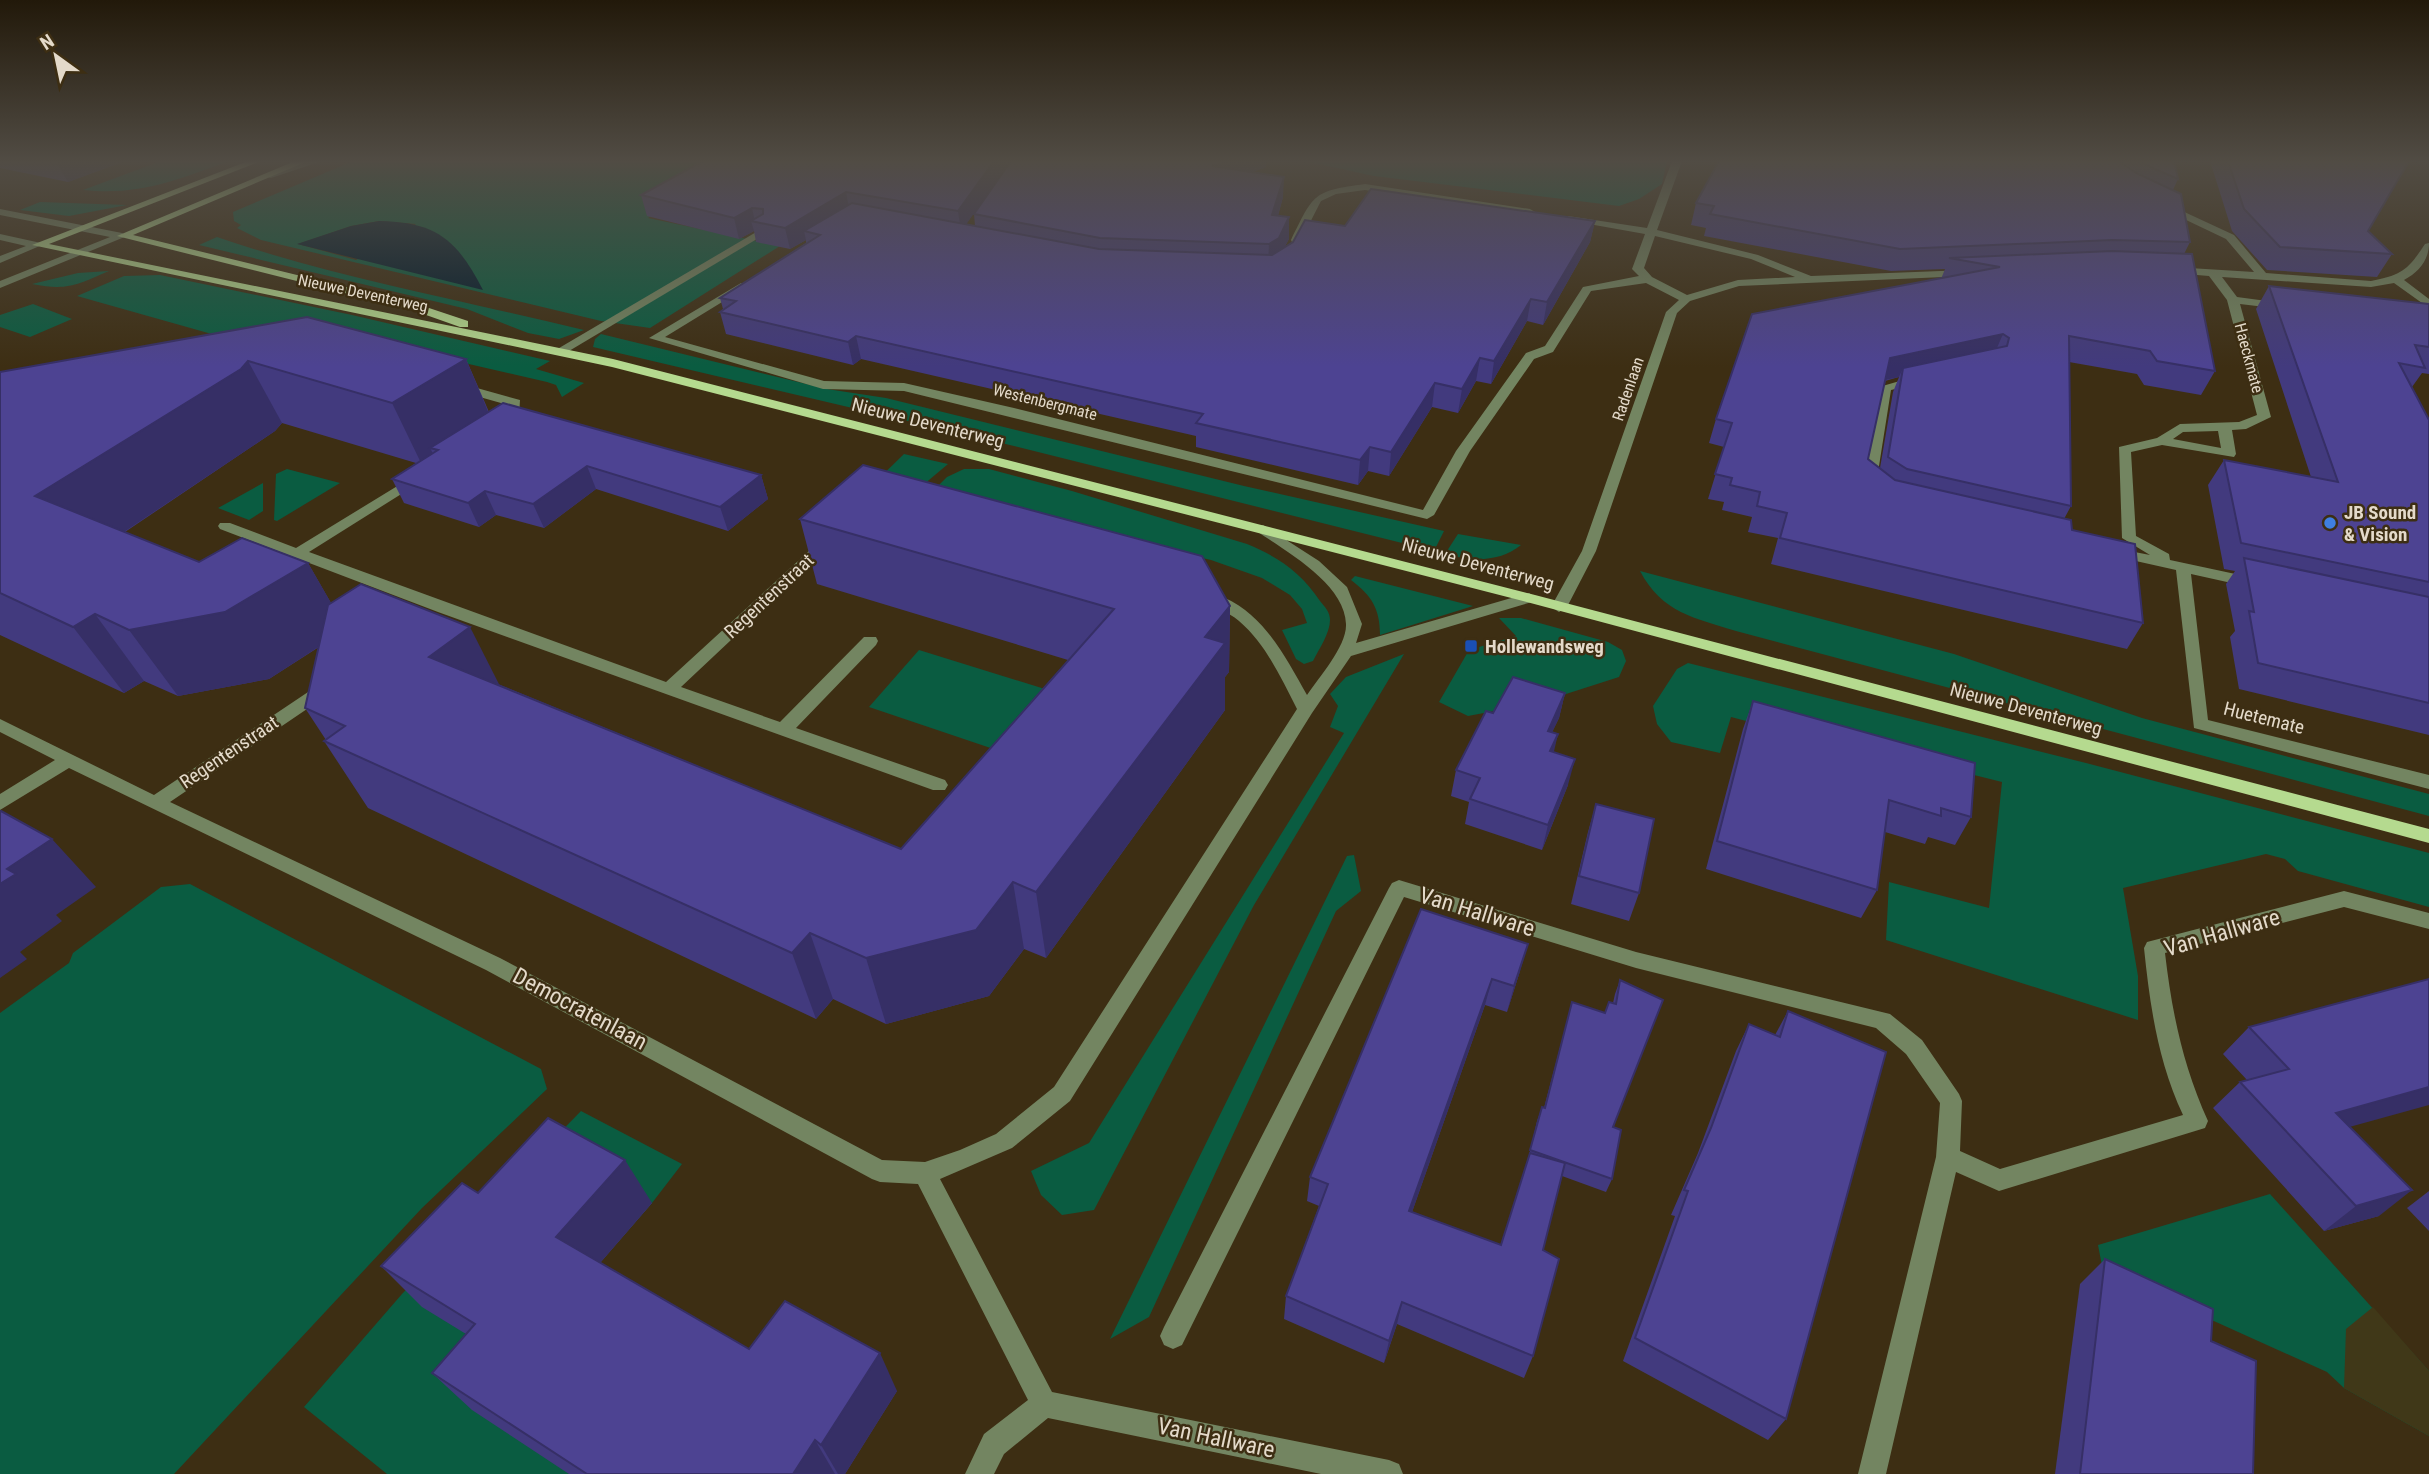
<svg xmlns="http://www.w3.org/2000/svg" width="2429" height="1474" font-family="'Roboto Condensed',sans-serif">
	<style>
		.green { fill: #0a5c41; fill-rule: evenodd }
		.sand { fill: #403818 }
		.water { fill: #001b2d }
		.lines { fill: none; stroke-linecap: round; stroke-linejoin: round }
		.minor { fill: #738561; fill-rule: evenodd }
		.major { fill: #b5da8f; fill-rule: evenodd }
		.wall { fill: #423a7e; fill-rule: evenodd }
		.shaded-wall { fill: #362f66 }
		.building { fill: #4d4392; stroke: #362f66; stroke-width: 2 }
		.shop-dot { fill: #3f7fe0; stroke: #3d2e13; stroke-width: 2.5 }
		.transit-dot { fill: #1a4fb4; stroke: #3d2e13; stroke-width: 2.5 }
		.labels { text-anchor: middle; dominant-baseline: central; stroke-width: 5; stroke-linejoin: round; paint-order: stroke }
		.far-street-label { font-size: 16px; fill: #e4daca; stroke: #3d2e13 }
		.street-label { font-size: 19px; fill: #e4daca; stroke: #3d2e13 }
		.poi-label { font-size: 19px; font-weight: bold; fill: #e4daca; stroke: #3d2e13; text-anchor: start }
		.near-street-label { font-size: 23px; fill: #e4daca; stroke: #3d2e13 }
	</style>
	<rect width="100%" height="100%" fill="#3d2e13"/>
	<!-- green -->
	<g class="green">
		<path d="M161 161H229C177 180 139 196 83 190Z"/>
		<path d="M353 161H731L648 218 780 246 650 328 601 321 261 240 237 228 241 225 234 221 233 212ZM379 221 416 224 356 260 298 244 351 226Z"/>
		<polygon points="1305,161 1667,161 1662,184 1639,199 1619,206 1374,176"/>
		<polygon points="40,202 127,205 69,216 20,210"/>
		<path d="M217 237C336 278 462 300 584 330L559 339 528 333 467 309 199 245Z"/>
		<path d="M109 271C76 285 68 291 32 284L78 273Z"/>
		<polygon points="160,275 352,315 550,361 536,369 584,383 562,397 556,385 547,382 460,362 258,347 77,296 124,276"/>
		<polygon points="33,304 72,319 30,337 0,327 0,315"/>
		<polygon points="601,334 827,389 886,398 1244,486 1444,531 1434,551 1014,446 593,347 595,339"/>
		<polygon points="904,454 948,464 904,501 863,494"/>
		<polygon points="287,469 340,483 277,521 274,520 276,474"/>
		<path d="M964 469H989L1072 491 1247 544C1278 557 1301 572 1320 601 1325 607 1330 612 1330 620 1330 633 1319 649 1313 661L1304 664 1296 659 1282 630 1307 623 1302 609 1290 595 1262 578 1211 560 929 495 947 477Z"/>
		<polygon points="263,483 263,511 249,520 218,508"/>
		<path d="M1458 534 1521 545C1499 563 1470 561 1445 554Z"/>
		<path d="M1640 571 1954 654 2142 718 2429 794V816L1736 631C1695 618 1662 613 1640 571Z"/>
		<path d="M1355 576 1473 606 1380 635C1380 609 1372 596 1351 580Z"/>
		<polygon points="1499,618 1521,618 1608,642 1622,650 1626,661 1619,677 1541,702 1468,716 1439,702 1469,650 1516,636"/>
		<polygon points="919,650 1077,699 1026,760 869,707"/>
		<polygon points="1404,654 1254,905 1094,1210 1062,1215 1041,1195 1031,1171 1089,1143 1344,733 1330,727 1338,706 1330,694 1346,677"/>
		<polygon points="1688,663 2086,763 2429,853 2429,907 2298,871 2285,859 2266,854 2123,888 2138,976 2138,1020 1886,940 1889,882 1989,908 2002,782 1922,762 1866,753 1731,717 1720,753 1671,742 1657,724 1653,706 1677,669"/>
		<polygon points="1354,855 1361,891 1336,911 1149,1317 1110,1339 1347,856"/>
		<polygon points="190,884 541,1069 547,1089 422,1208 174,1474 0,1474 0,1013 69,963 73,953 161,887"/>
		<polygon points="581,1111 682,1164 652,1203 512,1363 569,1474 387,1474 304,1407 402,1294"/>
		<polygon points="2270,1194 2429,1371 2429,1436 2344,1388 2327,1372 2103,1271 2098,1245"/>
	</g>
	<!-- sand -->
	<polygon class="sand" points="2373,1307 2429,1371 2429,1436 2344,1388 2346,1329"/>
	<!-- water -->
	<path class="water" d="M379 221C437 222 457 240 483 290L297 244 351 226Z"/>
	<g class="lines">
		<!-- minor -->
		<g class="minor">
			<polygon points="308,161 322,161 271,178 263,176"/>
			<path d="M1672 161H1682L1657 230 1758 255 1811 276 1967 270 1973 273 1967 276 1739 286 1690 301 1677 313 1596 551 1567 607 1559 612 1551 607 1582 551 1666 312 1679 300 1646 283 1591 291 1553 352 1534 359 1470 451 1434 515 1427 519 904 391 823 389 649 338 741 283 747 286 745 288 665 337 824 381 904 383 1014 408 1423 510 1456 451 1526 353 1545 346 1583 287 1639 276 1632 269 1645 234 1572 221 1568 220V216L1647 228ZM1655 236 1751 259 1795 277 1738 280 1687 295 1652 277 1644 268Z"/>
			<path d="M1365 184 1530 209 1535 212 1530 215 1365 190 1336 194 1321 201 1300 242H1292L1291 240C1314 194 1312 191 1365 184Z"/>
			<path d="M2165 203 2234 235 2266 273 2371 281C2402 275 2408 270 2425 244L2429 243C2429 260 2419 272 2404 280L2429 299V308L2394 283 2371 287 2222 277 2237 297 2282 303 2288 306 2282 309 2240 304 2271 417 2246 429 2232 430 2236 454 2234 457 2162 445 2131 452 2136 536 2169 554 2170 560 2254 578 2262 583 2254 588 2191 574 2208 720 2429 775V789L2194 728 2176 570 2109 555 2107 552 2114 548 2150 555 2122 538 2119 447 2157 438 2180 424 2239 422 2257 415 2227 300 2209 276 2173 273 2167 270 2173 267 2254 272 2226 239 2161 208V204ZM2218 431 2221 448 2173 439 2183 432Z"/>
			<polygon points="0,209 122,233 127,236 0,288 0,281 110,237 0,215"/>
			<polygon points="758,231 767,233 564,354 554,351"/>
			<polygon points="0,234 41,243 42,245 0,263 0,256 26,246 0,240"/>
			<polygon points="1917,376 1923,380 1921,383 1891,390 1876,485 1869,489 1864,488 1862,485 1879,387"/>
			<polygon points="459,383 520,400 519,417 508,426 498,426 496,423 506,415 508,405 455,390 455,384"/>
			<polygon points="417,474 424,478 422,481 309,552 666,682 821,540 831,540 833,543 831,546 681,687 780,722 864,637 876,637 878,641 876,645 796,728 945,780 948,785 945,790 933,790 438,612 220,529 218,526 220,523 230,523 296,548"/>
			<path d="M1263 525 1319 561 1347 587 1362 624 1356 643 1529 593 1537 598 1535 601 1351 656 1312 713 1070 1101 1012 1148 940 1179 1052 1392 1389 1460 1399 1464 1403 1474H1321L1048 1418 1004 1454 994 1474H965L984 1434 1028 1400 918 1184 880 1182 872 1179 486 970 69 768 0 810V794L55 760 0 732V719L154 795 320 684H332L334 688 332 692 170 802 500 958 882 1160 925 1162 960 1150 996 1134 1054 1087 1297 709C1281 678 1266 644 1239 621 1228 611 1210 607 1201 597L1203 594C1212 591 1217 595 1225 598 1265 616 1286 658 1307 695 1319 677 1347 646 1346 624 1345 584 1287 552 1258 532L1256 529 1258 526Z"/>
			<path d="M1399 880 1636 952 1890 1014 1922 1040 1959 1094 1962 1101 1960 1151 2000 1169 2183 1115C2158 1062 2150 1006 2144 948L2147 942 2344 891 2429 913V929L2344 907 2165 953C2172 1013 2183 1066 2208 1121L2205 1128 1999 1191 1956 1172 1886 1474H1858L1936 1157 1940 1103 1906 1054 1876 1028 1636 968 1404 897 1182 1345 1173 1349 1164 1345 1160 1336 1164 1327 1389 888 1392 883Z"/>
		</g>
		<!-- major -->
		<g class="major">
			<polygon points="248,161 261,161 49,244 613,359 1535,595 2429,829 2429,843 1523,601 612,367 32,245"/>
			<polygon points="295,161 308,161 133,235 420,305 468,321 468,327 460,327 412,310 117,236"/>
		</g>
	</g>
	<!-- wall -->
	<g class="wall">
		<polygon points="0,161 125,161 68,182 0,168"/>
		<polygon points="1010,161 966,224 975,226 974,214 1266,167 1252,172 1283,197 1278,216 1289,217 1289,239 1284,248 1345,226 1595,221 1590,242 1543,325 1527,321 1491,384 1476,381 1458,413 1432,407 1389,476 1368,471 1358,485 1196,447 1196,436 861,359 853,365 726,334 720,312 723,309 720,298 806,243 806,240 790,249 756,242 754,231 739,239 647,216 641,195"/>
		<path d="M1719 161H2174L2178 179 2173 190 2190 242 2184 254 2215 371 2201 395 2144 385 2137 374 2069 362 2071 506 2064 519 2072 530 2143 623 2127 649 1771 564 1778 538 1748 532 1752 517 1722 510 1724 502 1708 499 1724 447 1709 443 1716 419 1941 279 1945 269 1891 271 1704 236 1706 228 1691 225 1696 203ZM1899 377 1893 392 1880 468 1868 459 1885 381Z"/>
		<polygon points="2210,161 2409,161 2368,231 2392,254 2377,277 2267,270 2232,231"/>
		<polygon points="2269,286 2429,304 2429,374 2422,373 2412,387 2429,420 2429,735 2239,689 2230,637 2235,631 2226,584 2235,571 2224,569 2208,485 2224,460 2311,477 2256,309"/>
		<polygon points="307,317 466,359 489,412 761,475 768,499 728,531 596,489 544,528 496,515 479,527 404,503 392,479 416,463 282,423 275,431 125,532 199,562 308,563 331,603 500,685 901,849 1068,660 817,584 800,519 1230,606 1229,672 1225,677 1225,710 1046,958 1024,949 989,996 886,1024 833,999 816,1019 368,808 324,741 326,740 305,708 319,647 269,679 178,696 144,681 124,693 0,635 0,372"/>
		<polygon points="1565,693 1559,718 1552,732 1554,752 1568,785 1542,850 1465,824 1469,802 1451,796 1456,770 1493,713"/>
		<polygon points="1753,701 1971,817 1955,845 1928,837 1925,844 1885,832 1877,890 1861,918 1706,869 1743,729"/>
		<polygon points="1596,804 1639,893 1629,921 1571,904 1588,832"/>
		<polygon points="1421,909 1520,971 1507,1012 1485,1005 1412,1212 1501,1245 1527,1164 1537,1121 1542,1107 1544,1108 1572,1002 1605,1013 1613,1003 1615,994 1620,980 1612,1179 1606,1192 1562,1176 1543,1250 1533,1356 1524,1378 1397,1324 1384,1363 1284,1319 1286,1296 1319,1206 1307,1201 1310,1177"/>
		<polygon points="1788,1011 1786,1419 1768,1440 1623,1361 1675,1216 1671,1215 1698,1153 1736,1051 1749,1024 1775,1035"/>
		<polygon points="2249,1027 2350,1127 2379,1216 2324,1231 2213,1108 2240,1082 2247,1080 2223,1054"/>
		<polygon points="2429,1191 2429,1231 2407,1208"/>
		<polygon points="478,1193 652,1203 600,1263 749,1349 897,1391 845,1474 569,1474 472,1410 432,1373 466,1334 422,1307 381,1266"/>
		<polygon points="2105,1259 2211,1341 2253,1474 2055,1474 2080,1284"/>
	</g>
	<!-- shaded-wall -->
	<g class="shaded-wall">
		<polygon points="59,161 125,161 68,182 56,162"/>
		<polygon points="994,161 1010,161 961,232 958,211"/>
		<polygon points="1228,161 1266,161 1266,167 1213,187 1212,166"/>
		<polygon points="1284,177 1283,197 1272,236 1272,215"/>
		<polygon points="846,192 850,213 804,231 806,240 790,249 785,228"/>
		<polygon points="752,208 755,222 751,221 754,231 739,239 734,218"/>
		<polygon points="1289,217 1289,239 1278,259 1268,265 1269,244"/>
		<polygon points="1595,221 1590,242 1543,325 1547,302"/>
		<polygon points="1531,299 1527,321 1491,384 1494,361"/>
		<polygon points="2003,334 1993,357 1903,368 1899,377 1880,381 1890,358"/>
		<polygon points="856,336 861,359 853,365 848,342"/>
		<polygon points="1480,358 1476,381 1458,413 1462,389"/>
		<polygon points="466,359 492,421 430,448 435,457 422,465 392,403"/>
		<polygon points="248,361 282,423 275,431 82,560 35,496"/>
		<polygon points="1435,383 1432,407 1389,476 1391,452"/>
		<polygon points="1370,447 1368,471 1358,485 1360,460"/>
		<polygon points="587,466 596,489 544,528 533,504"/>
		<polygon points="761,475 768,499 728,531 720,507"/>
		<polygon points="485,491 496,515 479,527 468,503"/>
		<polygon points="308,563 346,629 269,679 178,696 129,630"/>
		<polygon points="1230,606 1229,672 1225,677 1225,710 1046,958 1036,892 1205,637"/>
		<polygon points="95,614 144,681 124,693 73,627"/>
		<polygon points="470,627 504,694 429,657"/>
		<polygon points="1565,693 1559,718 1541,756 1548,731"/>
		<polygon points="1558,734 1552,760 1550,751"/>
		<polygon points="1575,759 1568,785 1542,850 1548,825"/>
		<polygon points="52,839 96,887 56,915 62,921 20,952 27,959 0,978 0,884 7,869"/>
		<polygon points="1013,882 1024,949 989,996 886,1024 866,958"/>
		<polygon points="810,933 833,999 816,1019 792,953"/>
		<polygon points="1528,944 1520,971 1507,1012 1514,986"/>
		<polygon points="1492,979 1485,1005 1404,1235 1409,1211"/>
		<polygon points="2429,1087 2429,1105 2306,1139 2336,1113"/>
		<polygon points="625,1160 652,1203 587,1278 556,1237"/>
		<polygon points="2412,1190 2379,1216 2324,1231 2356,1206"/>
		<polygon points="1402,1302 1397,1324 1384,1363 1389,1341"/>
		<polygon points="880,1353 897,1391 845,1474 838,1474 821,1445"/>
		<polygon points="815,1440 835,1474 793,1474"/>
	</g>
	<!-- building -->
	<g class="building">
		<polygon points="703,161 994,161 958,211 846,192 785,228 751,221 763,214 763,209 752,208 734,218 641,195"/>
		<polygon points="1011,161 1228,161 1212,166 1284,177 1272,215 1289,217 1279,238 1269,244 1100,238 974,214"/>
		<polygon points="1719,161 2119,161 2136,173 2181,194 2190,242 2112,240 1900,249 1710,214 1714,206 1696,203"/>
		<polygon points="2140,161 2174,161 2178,179 2146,165"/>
		<polygon points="2228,161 2409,161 2368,231 2392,254 2280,247 2244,209"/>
		<polygon points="1371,189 1595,221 1547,302 1531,299 1494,361 1480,358 1462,389 1435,383 1391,452 1370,447 1360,460 1196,423 1203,414 856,336 848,342 720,312 736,301 720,298 820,235 804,231 852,203 1099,249 1272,255 1293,242 1305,220 1345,226"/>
		<polygon points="2112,251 2192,254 2215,371 2157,361 2150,351 2069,336 2071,506 1907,469 1888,457 1903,368 2007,346 2009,338 2003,334 1890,358 1868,459 1895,480 2071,520 2072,530 2135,544 2143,623 1780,538 1787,513 1757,506 1760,492 1730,485 1732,478 1715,474 1732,423 1716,419 1752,314 2000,267 1949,258"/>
		<polygon points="2269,286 2429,304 2429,347 2415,345 2425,368 2399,363 2429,420 2429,582 2241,543 2224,460 2338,482"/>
		<polygon points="307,317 466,359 392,403 248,361 241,369 35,496 199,562 242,538 308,563 225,612 129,630 95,614 73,627 0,593 0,372"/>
		<polygon points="503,403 761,475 720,507 587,466 533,504 485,491 468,503 392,479 438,450 430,448"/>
		<polygon points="863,465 1202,556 1230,606 1205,637 1225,643 1036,892 1013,882 976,930 866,958 810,933 792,953 324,741 345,726 305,708 328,605 361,584 470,627 429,657 901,849 1114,609 800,519"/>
		<polygon points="2244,558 2429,597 2429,703 2258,663 2249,611 2254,612"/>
		<polygon points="1513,677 1565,693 1548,731 1558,734 1550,751 1575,759 1548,825 1470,799 1480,778 1456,770 1486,711 1493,713"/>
		<polygon points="1753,701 1975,763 1971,817 1941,808 1941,816 1889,800 1877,890 1717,841"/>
		<polygon points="1596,804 1654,819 1639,893 1579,876"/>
		<polygon points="1,811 52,839 7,869 16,874 0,884 0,812"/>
		<polygon points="1421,909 1528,944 1514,986 1492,979 1409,1211 1501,1245 1530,1153 1565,1163 1543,1250 1559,1259 1533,1356 1402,1302 1389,1341 1286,1296 1328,1184 1310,1177"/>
		<polygon points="2429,979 2429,1087 2336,1113 2412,1190 2356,1206 2240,1082 2289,1069 2249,1027"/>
		<polygon points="1620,980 1663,1000 1613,1127 1621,1130 1612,1179 1530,1150 1542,1107 1545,1108 1572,1002 1605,1013 1609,1002 1616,1004"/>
		<polygon points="1788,1011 1886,1052 1786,1419 1635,1338 1688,1191 1684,1190 1711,1128 1749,1024 1780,1037"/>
		<polygon points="548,1118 625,1160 556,1237 749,1349 785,1301 880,1353 821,1445 815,1440 793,1474 587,1474 432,1373 475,1324 381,1266 462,1183 478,1193"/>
		<polygon points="2105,1259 2213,1309 2211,1341 2256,1361 2253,1474 2080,1474"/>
	</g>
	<!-- sky -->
	<linearGradient id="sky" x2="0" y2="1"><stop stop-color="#22190a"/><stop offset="0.44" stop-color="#514c44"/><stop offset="1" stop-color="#514c44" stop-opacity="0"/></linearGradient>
	<rect width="2429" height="367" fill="url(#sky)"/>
	<!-- markers -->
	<circle class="shop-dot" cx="2330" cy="523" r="7"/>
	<rect class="transit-dot" x="1464" y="639" width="14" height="14" rx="3.5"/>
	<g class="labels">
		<!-- far-street labels -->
		<g class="far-street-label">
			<text transform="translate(363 293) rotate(12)">Nieuwe Deventerweg</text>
			<text transform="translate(2249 358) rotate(75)">Haeckmate</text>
			<text transform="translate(1628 389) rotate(-71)">Radenlaan</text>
			<text transform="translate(1045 402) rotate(14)">Westenbergmate</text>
		</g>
		<!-- street labels -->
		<g class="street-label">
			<text transform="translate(928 423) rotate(14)">Nieuwe Deventerweg</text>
			<text transform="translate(1478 564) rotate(15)">Nieuwe Deventerweg</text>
			<text transform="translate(769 596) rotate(-43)">Regentenstraat</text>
			<text transform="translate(2026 709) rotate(15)">Nieuwe Deventerweg</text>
			<text transform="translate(2264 718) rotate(14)">Huetemate</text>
			<text transform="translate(229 752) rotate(-34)">Regentenstraat</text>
		</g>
		<!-- poi labels -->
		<g class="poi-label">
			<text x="2344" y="512">JB Sound<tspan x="2344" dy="22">&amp; Vision</tspan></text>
			<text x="1485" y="646">Hollewandsweg</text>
		</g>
		<!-- near-street labels -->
		<g class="near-street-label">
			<text transform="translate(1477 912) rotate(17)">Van Hallware</text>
			<text transform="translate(2222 933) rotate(-16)">Van Hallware</text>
			<text transform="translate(580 1009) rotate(28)">Democratenlaan</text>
			<text transform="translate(1216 1438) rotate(12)">Van Hallware</text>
		</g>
	</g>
	<!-- north arrow -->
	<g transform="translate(56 56) rotate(327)" stroke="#3d2e13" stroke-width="5" paint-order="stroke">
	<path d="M0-5L12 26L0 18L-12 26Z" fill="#e4daca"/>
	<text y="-10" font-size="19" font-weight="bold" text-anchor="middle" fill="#e4daca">N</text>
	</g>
</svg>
